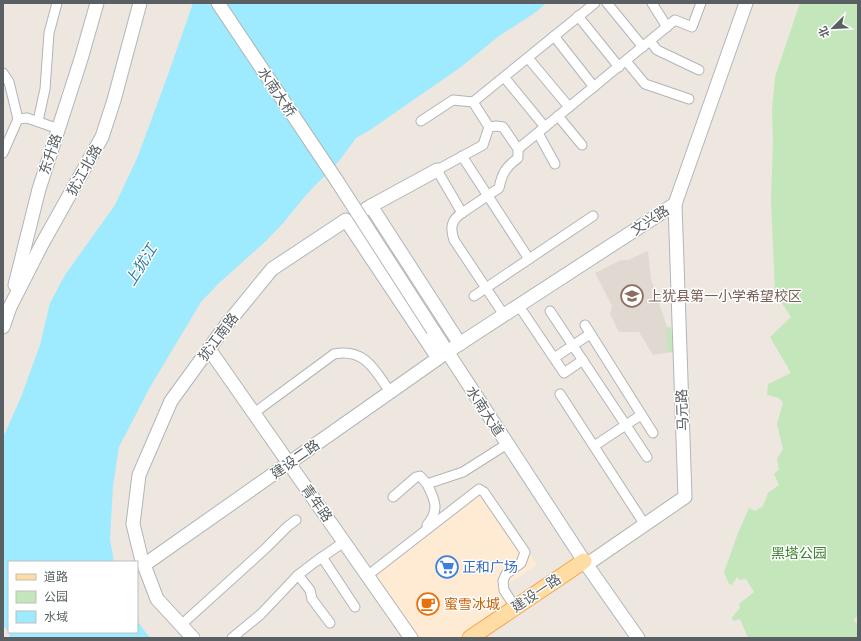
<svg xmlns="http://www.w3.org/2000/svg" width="861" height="641" font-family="Raleway,'Noto Sans SC',sans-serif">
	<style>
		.commercial { fill: #ffebd3 }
		.education { fill: #dfd9d1 }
		.green { fill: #c4e6bb }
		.water { fill: #9eeaff }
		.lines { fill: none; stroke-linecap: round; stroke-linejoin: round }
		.street-casing { stroke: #b1b5b9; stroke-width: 11 }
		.secondary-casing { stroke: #b0b6b9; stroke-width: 15 }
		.primary-casing { stroke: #f6a350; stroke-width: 17 }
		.street { stroke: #fff; stroke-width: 9 }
		.secondary { stroke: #fff; stroke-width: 13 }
		.primary { stroke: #ffdca3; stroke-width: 15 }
		.secondary-bridge-casing { stroke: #b0b6b9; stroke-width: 15; stroke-linecap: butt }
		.secondary-bridge { stroke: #fff; stroke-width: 13 }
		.labels { text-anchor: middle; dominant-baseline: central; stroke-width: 3; stroke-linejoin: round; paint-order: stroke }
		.street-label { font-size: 14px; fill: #595f62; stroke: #fff }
		.education-label { font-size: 14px; fill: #785e54; stroke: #fff; text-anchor: start }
		.park-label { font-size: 14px; fill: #3f8230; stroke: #fff }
		.shop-label { font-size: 14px; fill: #366cbe; stroke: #fff; text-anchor: start }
		.food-label { font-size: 14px; fill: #c56008; stroke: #fff; text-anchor: start }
		.water-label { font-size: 15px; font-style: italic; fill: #327b99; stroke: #fff }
	</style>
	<rect width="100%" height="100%" fill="#ede7e0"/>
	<!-- commercial -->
	<polygon class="commercial" points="484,485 537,565 507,585 518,604 467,638 417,638 369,569 442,514"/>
	<!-- education -->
	<polygon class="education" points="648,251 651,279 667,327 671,327 673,352 653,355 639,332 619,332 610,314 612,306 595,273 621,260 628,260"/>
	<!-- green -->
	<g class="green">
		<polygon points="800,3 858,3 858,615 854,620 858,626 858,638 748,638 740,619 733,621 732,617 740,608 739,604 754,592 746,579 740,580 737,577 732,585 729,584 724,572 738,533 749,508 755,511 763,506 768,493 779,485 774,474 779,469 777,459 783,449 777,424 783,403 779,398 767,395 768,384 791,373 770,337 791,317 775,293 771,200 773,141 772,110 775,77"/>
		<polygon points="666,329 671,329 673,351 668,352"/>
	</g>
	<!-- water -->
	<polygon class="water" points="193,3 546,3 536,12 499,36 461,67 370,130 356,138 339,161 306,195 284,222 266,241 218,284 201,302 150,387 119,447 113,486 110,539 114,562 9,562 9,632 137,632 137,620 146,633 151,638 10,638 8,631 3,626 3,438 21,397 40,345 50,303 65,275 115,205 138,156 169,72"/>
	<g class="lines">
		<!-- street casing -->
		<g class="street-casing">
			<g id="street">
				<polyline points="607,3 643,47"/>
				<polyline points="652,3 667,27"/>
				<polyline points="578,16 619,67"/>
				<polyline points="554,36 594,87"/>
				<polyline points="650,41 657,50 699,70"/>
				<polyline points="528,58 569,107"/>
				<polyline points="626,61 645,84 689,99"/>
				<polyline points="3,73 9,82 18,119"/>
				<polyline points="504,77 545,127"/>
				<polyline points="473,102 595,3"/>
				<polyline points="558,116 582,145"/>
				<polyline points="38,121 45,89 49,33 57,3"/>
				<path d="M421 121 453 100 473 102 489 127 483 145 437 170 462 213C451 220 450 228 454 240L504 315"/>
				<polyline points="538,133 555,164"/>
				<polyline points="518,149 675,20 692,27 701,3"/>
				<polyline points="3,153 18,119 27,118 59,129"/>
				<polyline points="462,156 529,259 474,296"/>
				<path d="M462 213 499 188C502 173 506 167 518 158V149L503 127 496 126 489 127"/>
				<polyline points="529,259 593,216"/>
				<polyline points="519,306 564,373 583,360"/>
				<polyline points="550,311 647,457"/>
				<polyline points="585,325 653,433"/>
				<polyline points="554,358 590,334"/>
				<polyline points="560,394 645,525"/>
				<path d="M254 413 334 354C365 348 375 370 390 392"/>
				<polyline points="594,446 641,415"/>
				<polyline points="393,497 416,477 420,476 427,484"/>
				<path d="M427 525C440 510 435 500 427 484L463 472 507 444"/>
				<polyline points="322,557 355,607"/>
				<polyline points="298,575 310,590 312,599 330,623"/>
				<polyline points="367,576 479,489 484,492 525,552 521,563 506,574 503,581 504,590 515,607"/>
				<polyline points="181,625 266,548 287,527 296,520"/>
				<polyline points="232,638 261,614 298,575 315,562 344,542"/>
			</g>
		</g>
		<!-- secondary casing -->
		<g class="secondary-casing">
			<g id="secondary">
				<polyline points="218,3 337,181"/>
				<polyline points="371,206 437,170"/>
				<polyline points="366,209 371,206 460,344"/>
				<polyline points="15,285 39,189 81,59 97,3"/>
				<polyline points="3,327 10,307 42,244 102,137 114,100 140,3"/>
				<polyline points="433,330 584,561 638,638"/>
				<polyline points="209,349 411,638"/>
				<polyline points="144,565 447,352 675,204 746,3"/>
				<polyline points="586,565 685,497 675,204"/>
				<polyline points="193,638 157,599 141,557 133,524 139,475 171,401 227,324 272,269 346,220 438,358"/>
			</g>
		</g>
		<!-- primary casing -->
		<g class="primary-casing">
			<polyline id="primary" points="470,638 584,561"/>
		</g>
		<!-- street -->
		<use href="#street" class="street"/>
		<!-- secondary -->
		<use href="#secondary" class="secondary"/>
		<!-- primary -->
		<use href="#primary" class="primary"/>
		<!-- secondary-bridge casing -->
		<g class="secondary-bridge-casing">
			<polyline id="secondary-bridge" points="337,181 433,330"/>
		</g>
		<!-- secondary-bridge -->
		<use href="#secondary-bridge" class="secondary-bridge"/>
	</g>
	<!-- icons -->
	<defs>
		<g id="school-ring" transform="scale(1.15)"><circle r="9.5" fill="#fff" stroke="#8d6e63" stroke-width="1.5"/><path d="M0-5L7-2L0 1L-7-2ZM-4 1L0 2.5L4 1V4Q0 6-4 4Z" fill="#8d6e63"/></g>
		<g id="supermarket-ring" transform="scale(1.15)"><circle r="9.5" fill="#fff" stroke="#3f7fe0" stroke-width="1.5"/><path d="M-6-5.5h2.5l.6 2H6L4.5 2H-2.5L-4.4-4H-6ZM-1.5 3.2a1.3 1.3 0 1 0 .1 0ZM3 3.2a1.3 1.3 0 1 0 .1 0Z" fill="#3f7fe0"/></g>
		<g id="cafe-ring" transform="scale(1.15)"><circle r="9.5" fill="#fff" stroke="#e8710a" stroke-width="1.5"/><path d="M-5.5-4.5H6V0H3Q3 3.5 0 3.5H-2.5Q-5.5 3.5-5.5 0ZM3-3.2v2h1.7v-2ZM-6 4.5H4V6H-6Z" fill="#e8710a"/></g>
	</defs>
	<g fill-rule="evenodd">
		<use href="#school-ring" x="632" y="296"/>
		<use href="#supermarket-ring" x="447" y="567"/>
		<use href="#cafe-ring" x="428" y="604"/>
	</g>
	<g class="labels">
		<!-- street labels -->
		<g class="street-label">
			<text transform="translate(277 92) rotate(56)">水南大桥</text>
			<text transform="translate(50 154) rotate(-71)">东升路</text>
			<text transform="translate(84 170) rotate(-61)">犹江北路</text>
			<text transform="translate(650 220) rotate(-33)">文兴路</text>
			<text transform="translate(218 337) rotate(-53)">犹江南路</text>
			<text transform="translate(682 410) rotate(-92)">马元路</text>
			<text transform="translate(485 411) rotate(57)">水南大道</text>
			<text transform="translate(295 459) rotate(-35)">建设二路</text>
			<text transform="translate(317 503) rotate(55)">青年路</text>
			<text transform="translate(536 593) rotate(-34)">建设一路</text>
		</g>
		<!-- education labels -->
		<g class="education-label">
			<text x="648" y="296">上犹县第一小学希望校区</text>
		</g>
		<!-- park labels -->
		<g class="park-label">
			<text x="799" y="553">黑塔公园</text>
		</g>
		<!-- shop labels -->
		<g class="shop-label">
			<text x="462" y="567">正和广场</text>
		</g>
		<!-- food labels -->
		<g class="food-label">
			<text x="444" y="604">蜜雪冰城</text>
		</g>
		<!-- water labels -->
		<g class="water-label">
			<text transform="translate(141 265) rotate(-58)">上犹江</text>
		</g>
	</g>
	<!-- border -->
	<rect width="861" height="641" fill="none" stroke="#595f62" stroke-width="8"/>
	<!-- legend -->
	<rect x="8" y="561" width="130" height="72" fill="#ffffff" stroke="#bdbfc0"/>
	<rect x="16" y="574" width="20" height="6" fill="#ffdca3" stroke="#bdbfc0"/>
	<text x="44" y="581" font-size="12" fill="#595f62">道路</text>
	<rect x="16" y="591" width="20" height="12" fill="#c4e6bb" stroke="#bdbfc0"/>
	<text x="44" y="601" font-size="12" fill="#595f62">公园</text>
	<rect x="16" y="611" width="20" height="12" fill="#9eeaff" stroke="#bdbfc0"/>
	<text x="44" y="621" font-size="12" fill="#595f62">水域</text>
	<!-- north arrow -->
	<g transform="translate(833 28) rotate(246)" stroke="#ffffff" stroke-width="3" paint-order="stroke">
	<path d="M0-3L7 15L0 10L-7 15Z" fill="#595f62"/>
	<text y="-6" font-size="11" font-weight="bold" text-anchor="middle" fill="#595f62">北</text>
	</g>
</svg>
